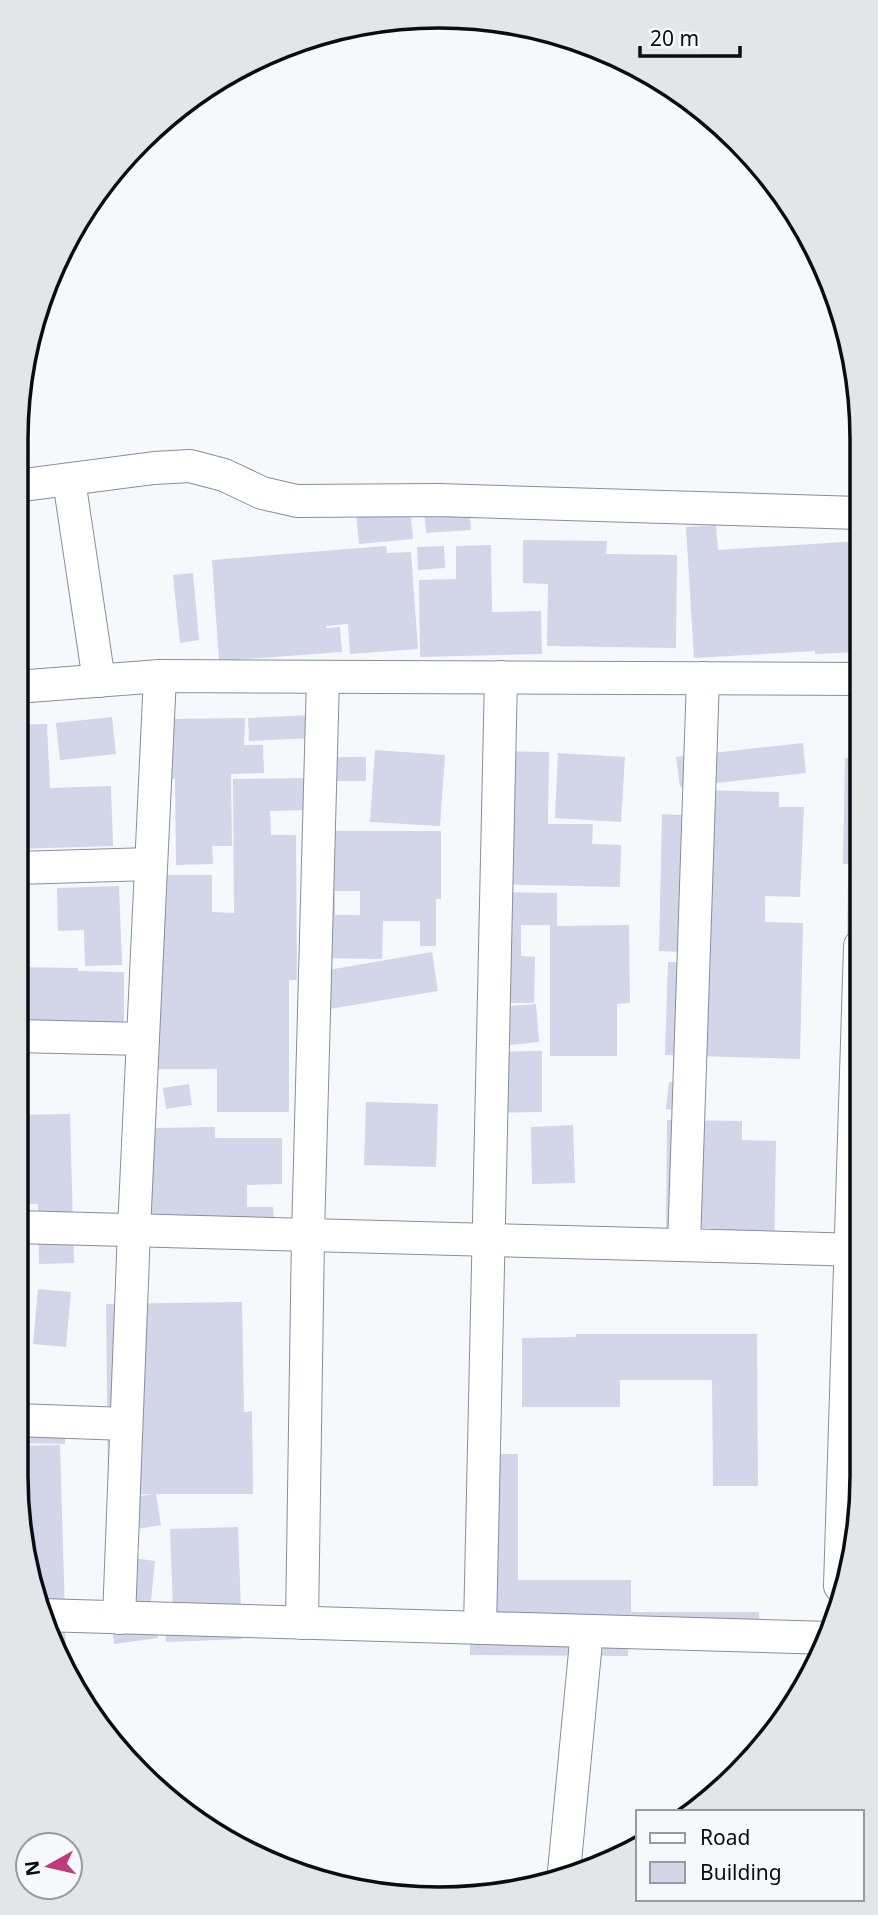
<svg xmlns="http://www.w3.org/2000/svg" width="878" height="1915" font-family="'Noto Sans',sans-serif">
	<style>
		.building { fill: #d3d5e8 }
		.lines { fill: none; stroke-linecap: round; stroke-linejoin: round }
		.minor-casing { stroke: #858f9f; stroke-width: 34 }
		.minor { stroke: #fff; stroke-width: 32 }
		.rim { fill: none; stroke: #090c11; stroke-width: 3.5 }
	</style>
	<rect width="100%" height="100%" fill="#f6f9fc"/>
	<!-- building -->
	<g class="building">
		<polygon points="469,501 471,530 426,533 424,504"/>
		<polygon points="410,507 413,539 359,544 356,513"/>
		<polygon points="716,525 718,550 859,541 859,652 815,654 815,651 694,658 686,527"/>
		<polygon points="523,540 607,541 606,554 677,555 676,648 547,646 548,584 523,583"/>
		<polygon points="491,545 492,612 541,611 542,654 420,657 419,580 456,579 456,546"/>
		<polygon points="386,546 387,553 411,552 418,649 350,654 348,624 326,626 326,628 340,627 342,652 219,661 212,560"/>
		<polygon points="444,546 445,568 418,570 417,547"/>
		<polygon points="193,573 199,640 180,643 173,575"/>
		<polygon points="312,715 313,738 249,741 248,718"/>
		<polygon points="112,717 116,754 60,760 56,723"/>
		<polygon points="245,718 244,745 263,745 264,773 231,774 232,846 212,846 213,864 176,865 175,779 170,779 170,719"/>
		<polygon points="47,724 50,788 111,786 113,846 16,849 16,725"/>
		<polygon points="803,743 806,773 680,787 676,757"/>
		<polygon points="375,750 445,755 440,826 370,822"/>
		<polygon points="492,751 549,752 548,824 593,824 592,844 621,845 620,887 490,884"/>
		<polygon points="558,753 625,757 621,822 555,818"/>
		<polygon points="315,757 366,757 366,781 332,781 332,831 441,831 441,899 436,899 436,946 420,946 420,921 383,921 382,959 309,958 310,892 335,892 335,915 360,915 360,891 315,891"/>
		<polygon points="845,758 860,758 860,865 843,864"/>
		<polygon points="309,778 309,810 270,811 271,835 296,835 297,980 289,980 289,1112 217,1112 217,1069 154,1069 154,875 212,875 212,912 234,913 233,779"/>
		<polygon points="699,790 779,792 779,807 804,807 800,897 765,896 765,922 803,923 800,1059 665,1055 668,962 708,963 708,953 659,951 662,814 698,816"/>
		<polygon points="860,874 861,1002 846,1002 848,878"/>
		<polygon points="119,886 122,965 85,966 84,930 58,931 57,888"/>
		<polygon points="494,892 557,893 557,926 629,925 630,1003 617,1004 617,1056 550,1056 550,925 521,925 521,956 535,957 534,1003 493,1003"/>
		<polygon points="432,952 438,991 317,1011 311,973"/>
		<polygon points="16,967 78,968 78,971 124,972 124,1033 16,1031"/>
		<polygon points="536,1004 539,1042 490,1047 487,1008"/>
		<polygon points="542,1051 542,1112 487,1113 486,1052"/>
		<polygon points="669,1082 694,1085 691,1112 666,1109"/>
		<polygon points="189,1084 192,1105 166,1109 163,1088"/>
		<polygon points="366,1102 438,1104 436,1167 364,1165"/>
		<polygon points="70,1114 74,1263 39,1264 38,1204 22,1204 24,1260 16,1261 16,1115"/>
		<polygon points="667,1120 742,1121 742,1140 776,1141 774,1257 711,1256 711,1228 666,1228"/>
		<polygon points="573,1125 575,1183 532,1184 531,1127"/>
		<polygon points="215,1127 215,1138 282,1138 282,1184 247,1185 247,1207 273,1207 274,1219 152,1227 151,1128"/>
		<polygon points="38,1289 71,1292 66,1347 33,1344"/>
		<polygon points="242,1302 244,1412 252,1411 253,1494 156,1494 161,1525 114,1533 109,1501 153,1494 108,1495 106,1304"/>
		<polygon points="576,1334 757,1334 758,1486 713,1486 712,1380 620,1380 620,1407 522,1407 522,1338 576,1337"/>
		<polygon points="16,1418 66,1418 65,1444 16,1443"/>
		<polygon points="60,1445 66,1649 59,1649 38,1612 16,1476 16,1446"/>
		<polygon points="470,1454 518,1454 518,1580 631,1580 631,1612 759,1612 760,1648 628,1648 628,1656 470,1655"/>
		<polygon points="238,1527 242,1639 166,1642 164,1608 173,1608 170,1529"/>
		<polygon points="134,1558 155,1561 150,1611 155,1611 158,1638 114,1644 110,1608"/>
	</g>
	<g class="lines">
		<!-- minor casing -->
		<g class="minor-casing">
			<g id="minor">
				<polyline points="69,480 99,681"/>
				<polyline points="16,486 154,468 190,466 224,475 262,493 297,501 438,500 859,513"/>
				<polyline points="16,687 160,676 860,679"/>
				<polyline points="16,868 151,864"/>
				<polyline points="16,1036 143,1039"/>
				<polyline points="16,1227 861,1250"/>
				<polyline points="684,1245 703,678"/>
				<polyline points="16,1420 126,1424"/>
				<polyline points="840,1586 860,946"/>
				<polyline points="40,1615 830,1638"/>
				<polyline points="119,1618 134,1230 160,676"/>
				<polyline points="302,1623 308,1235 323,677"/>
				<polyline points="480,1628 501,677"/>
				<polyline points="564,1872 587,1631"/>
			</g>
		</g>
		<!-- minor -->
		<use href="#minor" class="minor"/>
	</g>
	<!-- crop -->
	<path d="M0 0H878V1915H0ZM439 28H439A411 411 0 0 1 850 439V1476A411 411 0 0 1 439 1887H439A411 411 0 0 1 28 1476V439A411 411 0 0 1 439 28Z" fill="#e3e6e9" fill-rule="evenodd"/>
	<path class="rim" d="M439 28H439A411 411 0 0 1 850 439V1476A411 411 0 0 1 439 1887H439A411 411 0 0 1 28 1476V439A411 411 0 0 1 439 28Z"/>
	<!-- legend -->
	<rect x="636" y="1810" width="228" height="91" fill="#f6f9fc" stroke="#979a9e" stroke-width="2"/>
	<rect x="650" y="1833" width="35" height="10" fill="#ffffff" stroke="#979a9e" stroke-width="2"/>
	<text x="700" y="1845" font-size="21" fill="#090c11">Road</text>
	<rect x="650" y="1862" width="35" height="21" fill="#d3d5e8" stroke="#979a9e" stroke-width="2"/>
	<text x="700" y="1880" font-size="21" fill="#090c11">Building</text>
	<!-- north arrow -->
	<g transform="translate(49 1866) rotate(262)"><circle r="33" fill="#f6f9fc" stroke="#979a9e" stroke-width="2"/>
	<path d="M0-5L12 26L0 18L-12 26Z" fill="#c23a79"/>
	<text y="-10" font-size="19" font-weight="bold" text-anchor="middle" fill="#090c11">N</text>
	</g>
	<!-- scale -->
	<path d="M640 46v10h100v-10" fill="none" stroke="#090c11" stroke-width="3.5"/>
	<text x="650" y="46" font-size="21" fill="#090c11" stroke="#f6f9fc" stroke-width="5" paint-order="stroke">20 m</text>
</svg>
